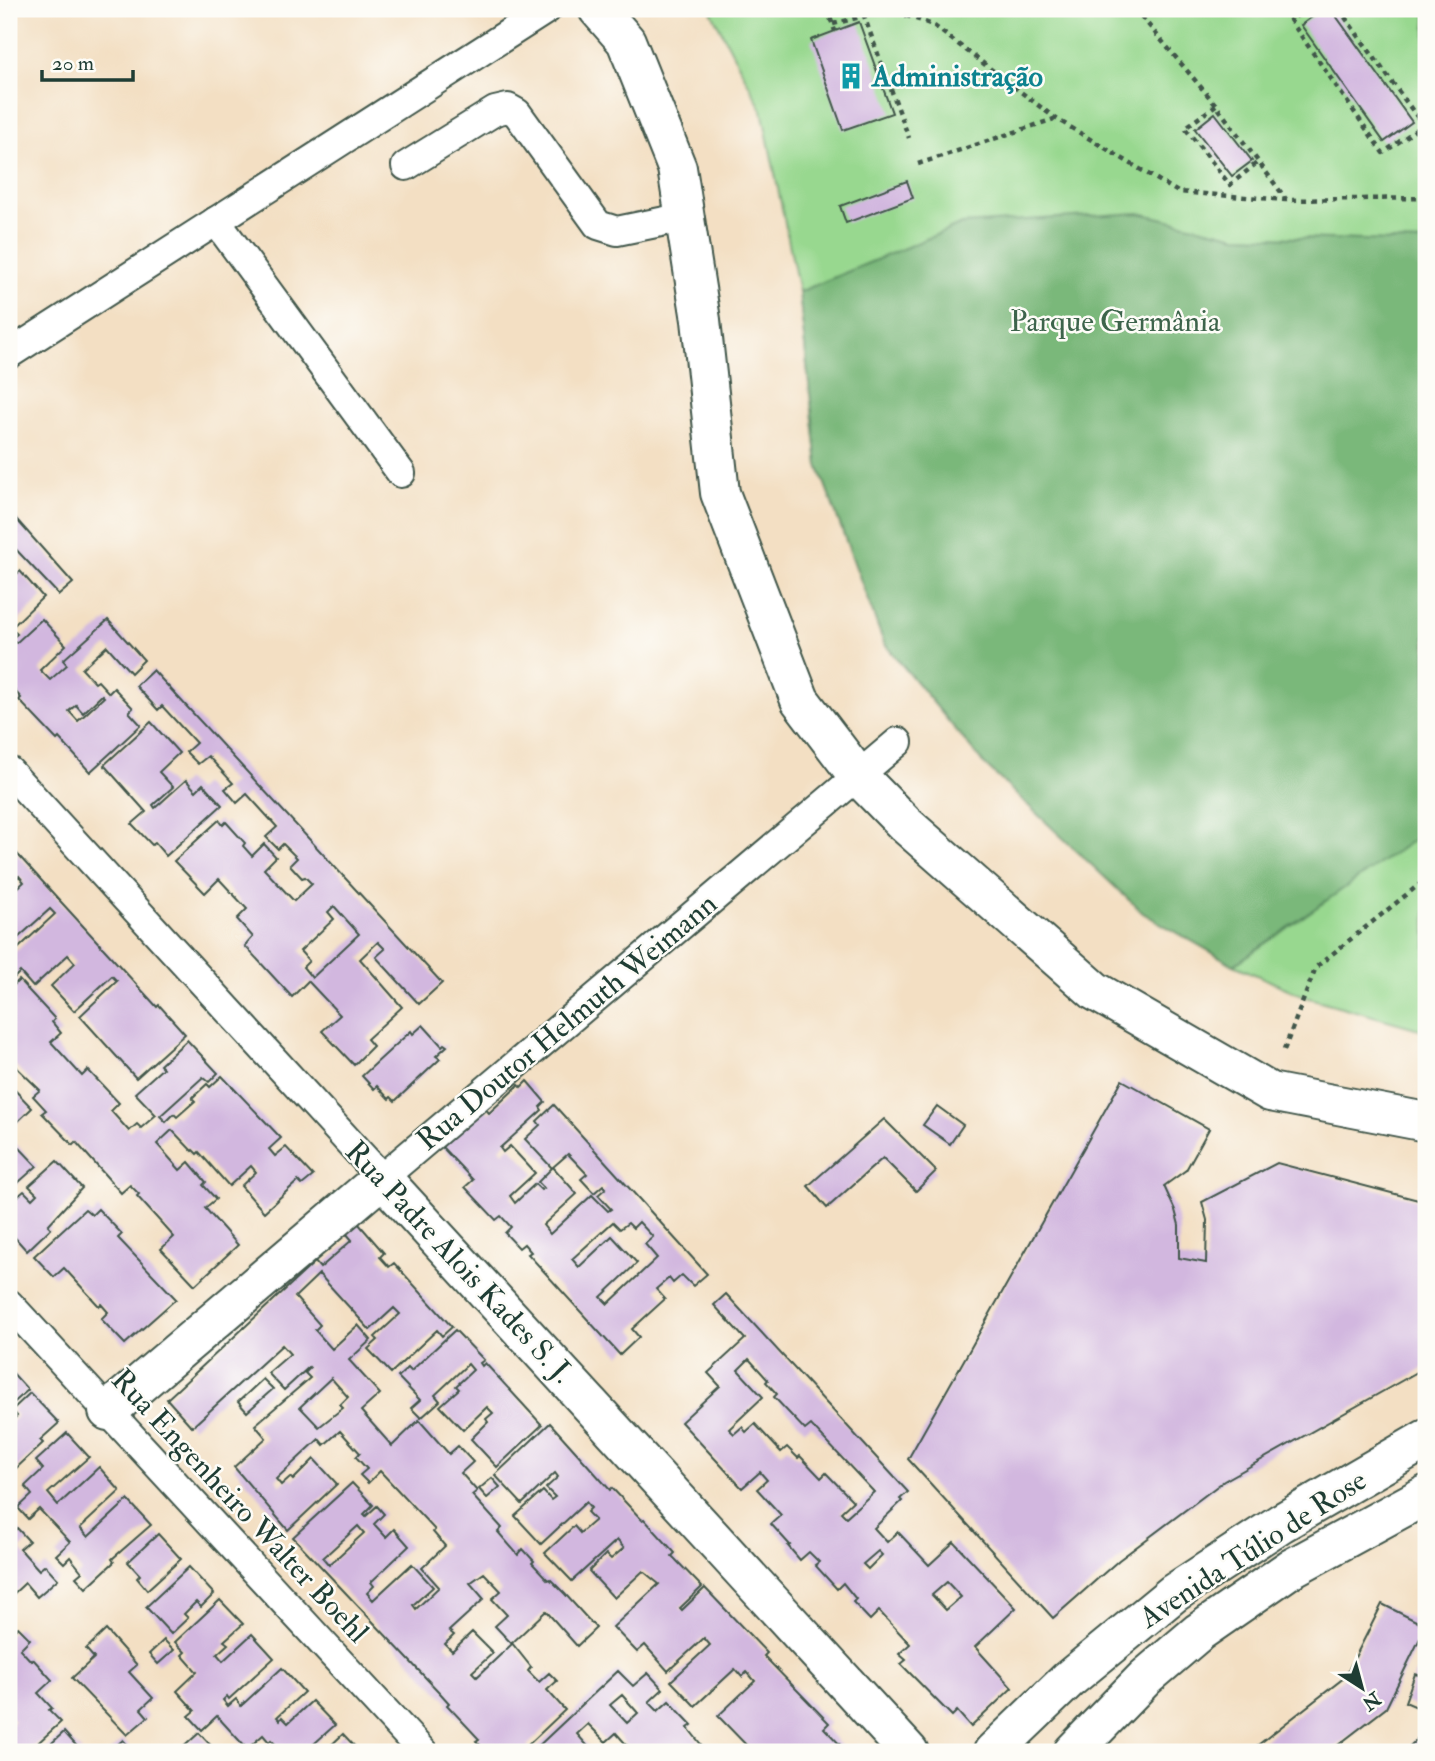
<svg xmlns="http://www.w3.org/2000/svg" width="1435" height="1761" font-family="'IM FELL Double Pica',serif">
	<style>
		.green { fill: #98d88f; stroke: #5c8a62; stroke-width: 2 }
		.forest { fill: #7ab87a; stroke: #4c7a57; stroke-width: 2 }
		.building { fill: #d2b7df; fill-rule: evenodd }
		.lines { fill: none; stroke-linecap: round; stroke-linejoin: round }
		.street-casing { stroke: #3f5549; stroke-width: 32 }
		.secondary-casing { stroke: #3f5549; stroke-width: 42 }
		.path { stroke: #3f5549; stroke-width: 4.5; stroke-dasharray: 5 5; stroke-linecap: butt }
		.street { stroke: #fff; stroke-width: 28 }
		.secondary { stroke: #fff; stroke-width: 38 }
		.labels { text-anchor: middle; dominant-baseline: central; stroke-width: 5; stroke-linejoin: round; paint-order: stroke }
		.culture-label { font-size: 30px; font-weight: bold; fill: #0d838f; stroke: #fdfcf7; text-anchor: start }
		.park-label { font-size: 30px; fill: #3d644b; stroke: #fdfcf7 }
		.street-label { font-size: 30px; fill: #1f3d34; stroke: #fdfcf7 }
	</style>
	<rect width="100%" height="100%" fill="#fdfcf7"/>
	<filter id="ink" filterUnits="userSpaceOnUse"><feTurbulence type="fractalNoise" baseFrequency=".0143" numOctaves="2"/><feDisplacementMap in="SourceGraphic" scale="14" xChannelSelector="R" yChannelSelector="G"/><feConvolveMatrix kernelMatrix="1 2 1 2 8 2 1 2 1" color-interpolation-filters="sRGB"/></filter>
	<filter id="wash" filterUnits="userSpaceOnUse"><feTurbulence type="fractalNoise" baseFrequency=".00686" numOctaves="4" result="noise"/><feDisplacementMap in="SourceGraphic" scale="28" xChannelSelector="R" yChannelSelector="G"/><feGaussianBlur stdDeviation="1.57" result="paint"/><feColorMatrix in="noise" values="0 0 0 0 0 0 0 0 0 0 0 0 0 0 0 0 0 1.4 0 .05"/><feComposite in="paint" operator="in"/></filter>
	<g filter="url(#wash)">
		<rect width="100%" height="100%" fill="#f3dfc3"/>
		<!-- green -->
		<polygon class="green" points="710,9 1426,9 1426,1031 1306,997 1234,965 1143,913 984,764 884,643 818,465 799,292 762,110"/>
		<!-- forest -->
		<polygon class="forest" points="1139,213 1237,236 1426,242 1426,831 1234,965 1143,913 984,764 884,643 818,465 799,292 962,224"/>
		<g id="blocks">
			<!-- building -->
			<g class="building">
				<polygon points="1323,9 1331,9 1412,122 1384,142 1301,25"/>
				<polygon points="859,22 892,113 843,130 811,40"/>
				<polygon points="1215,113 1252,161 1232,176 1195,129"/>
				<polygon points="907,181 913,198 846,223 840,206"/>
				<polygon points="9,511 73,583 59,595 9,542"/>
				<path d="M20 571 43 597 11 628 17 634 11 639 16 643 42 619 66 645 40 670 50 680 67 665 63 660 108 620 144 660 131 673 107 646 82 669 95 683 98 681 109 693 114 688 133 708 129 712 141 725 90 772 59 738 57 740 19 700 21 698 9 684V581ZM102 695 104 697 78 721 69 711 76 705 83 713Z"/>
				<path d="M153 670 442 983 419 1004 376 957 385 949 378 942 360 959 402 1007 367 1039 373 1046 354 1065 322 1031 340 1015 308 981 292 997 245 946 253 937 237 919 247 909 219 879 205 893 174 861 219 820 223 825 226 822 245 843 243 846 252 856 264 844 276 857 264 869 294 901 312 884 305 877 302 878 290 865 297 858 283 844 278 849 266 837 277 827 247 794 237 803 225 789 233 783 208 756 198 764 186 752 196 743 162 706 158 710 136 686ZM334 906 359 934 312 978 303 967 309 961 300 951 334 919 328 912Z"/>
				<polygon points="151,722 179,753 159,772 173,787 153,805 155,808 186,780 196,791 203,784 222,805 166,856 155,843 152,845 132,824 146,812 104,765"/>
				<polygon points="9,845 157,1007 159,1005 185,1034 136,1078 80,1016 117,981 112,976 74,1011 51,986 75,963 68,955 33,987 20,972 12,980 9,976 9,957 55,914 50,909 9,946 9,902 13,899 10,895 24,882 19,876 9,885"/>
				<polygon points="19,980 55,1019 52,1022 61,1033 51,1042 82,1076 88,1070 119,1103 111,1111 129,1131 137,1124 141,1128 156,1115 135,1093 163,1068 160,1065 187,1040 218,1073 209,1082 203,1077 160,1116 166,1122 174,1114 177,1117 195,1101 192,1098 207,1084 210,1087 222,1076 281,1138 269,1149 275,1156 286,1147 313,1176 302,1185 298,1181 264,1212 241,1186 256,1172 251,1166 229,1186 199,1152 197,1154 193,1150 192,1151 172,1130 157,1144 180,1170 189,1162 206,1182 203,1185 216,1199 205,1208 238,1245 195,1285 161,1249 174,1237 137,1196 139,1194 130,1185 121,1193 76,1142 73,1145 42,1113 46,1110 33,1096 40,1090 9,1060 9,990"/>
				<polygon points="423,1025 442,1046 444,1044 447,1046 436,1056 440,1059 395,1101 391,1097 389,1099 377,1086 374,1089 362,1076 411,1031 413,1034"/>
				<polygon points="1122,1080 1209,1129 1186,1170 1164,1186 1175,1210 1179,1225 1179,1258 1206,1263 1207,1220 1202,1202 1277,1163 1426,1202 1426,1367 1224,1481 1119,1560 1053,1618 908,1459"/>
				<path d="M527 1081 545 1102 540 1107 542 1110 500 1148 503 1152 510 1146 535 1173 510 1196 515 1203 535 1184 541 1190 544 1188 538 1182 552 1168 525 1139 540 1125 537 1121 554 1105 707 1274 693 1286 682 1275 673 1283 669 1278 656 1289 665 1299 632 1329 639 1337 620 1355 528 1254 531 1252 524 1244 519 1248 505 1233 511 1227 501 1216 496 1220 465 1187 473 1180 442 1147 484 1107 489 1113 519 1085 521 1087ZM568 1154 587 1174 581 1179 594 1193 603 1185 606 1188 598 1195 611 1209 608 1211 592 1195 550 1234 543 1225 577 1194 553 1167ZM613 1222 620 1229 628 1223 633 1228 639 1222 653 1237 645 1244 657 1258 608 1304 601 1297 637 1263 612 1236 579 1267 572 1259Z"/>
				<polygon points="9,1084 32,1108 9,1130"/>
				<polygon points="937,1106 963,1125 950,1144 923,1125"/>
				<polygon points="884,1119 936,1171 916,1191 883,1158 827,1208 808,1186"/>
				<polygon points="16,1144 37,1166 10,1190 17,1197 24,1191 32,1199 37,1194 29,1186 57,1161 82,1188 48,1225 51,1228 27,1251 9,1231 9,1150"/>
				<polygon points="85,1209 92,1215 98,1209 122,1234 118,1238 176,1299 125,1344 101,1319 108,1312 101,1304 99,1306 64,1268 54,1277 34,1256"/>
				<path d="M358 1223 384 1253 380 1257 389 1267 394 1263 452 1327 442 1336 437 1330 391 1373 368 1349 378 1340 375 1337 400 1314 394 1308 370 1330 319 1274 295 1297 320 1325 315 1330 332 1349 358 1325 371 1340 349 1360 380 1394 361 1411 392 1446 419 1420 449 1454 458 1446 473 1462 461 1473 477 1491 472 1495 502 1528 498 1532 518 1555 523 1549 534 1561 532 1563 548 1580 550 1579 565 1594 596 1628 577 1646 546 1611 512 1643 531 1667 528 1671 539 1682 549 1673 557 1681 547 1690 565 1710 527 1746 532 1752 618 1671 633 1686 648 1673 663 1689 649 1702 658 1711 669 1701 692 1725 688 1728 707 1752H633L616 1733 606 1742 588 1724 577 1734 593 1752H556L553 1749 550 1752H487L476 1741 479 1739 447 1705 449 1703 440 1693 293 1537 352 1483 373 1505 364 1514 366 1516 377 1506 384 1514 374 1524 386 1537 394 1529 409 1546 371 1582 374 1586 367 1593 373 1600 412 1564 433 1587 413 1605 416 1609 439 1587 422 1568 445 1546 433 1532 435 1530 380 1471 368 1483 360 1475 367 1469 356 1457 360 1453 340 1431 324 1445 319 1439 276 1479 281 1485 290 1477 293 1480 314 1459 337 1484 288 1530 234 1467 266 1438 255 1425 310 1378 305 1373 310 1368 309 1367 284 1390 268 1373 290 1354 282 1345 192 1427 167 1399 315 1262 320 1268 352 1240 346 1233ZM331 1378 348 1397 340 1405 343 1408 319 1427 300 1407ZM358 1526 364 1533 329 1565 323 1558ZM484 1573 501 1591 492 1599 507 1615 495 1626 512 1644 477 1677 472 1672 493 1653 472 1632 452 1651 445 1644 454 1635 449 1631 484 1599 470 1583ZM622 1695 638 1713 627 1723 610 1705Z"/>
				<path d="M726 1294 908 1492 900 1499 902 1501 874 1528 887 1542 898 1532 929 1565 954 1542 1016 1608 975 1647 1012 1688 971 1727 957 1711 952 1716 901 1664 906 1660 899 1654 910 1644 879 1611 870 1620 853 1602 856 1599 843 1583 837 1589 815 1565 819 1562 809 1552 800 1560 788 1546 790 1545 771 1524 781 1515 757 1489 767 1480 760 1472 742 1488 681 1422 720 1386 708 1373 745 1339 714 1305ZM749 1359 768 1380 766 1382 777 1394 774 1397 805 1430 811 1425 874 1492 846 1517 841 1512 853 1501 826 1473 821 1478 800 1456 798 1458 787 1447 781 1452 755 1424 746 1432 742 1427 734 1434 729 1429 763 1397 738 1370ZM878 1551 882 1555 868 1569 863 1564ZM947 1582 961 1597 946 1610 932 1595Z"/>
				<polygon points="455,1330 484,1360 480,1363 482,1366 485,1363 542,1425 497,1467 471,1439 488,1422 486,1419 493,1413 487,1407 463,1430 440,1406 459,1389 456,1386 473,1370 468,1364 435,1395 440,1401 421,1418 411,1408 420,1400 398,1377 408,1368 411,1371"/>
				<polygon points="9,1369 28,1390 9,1407"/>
				<polygon points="263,1379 273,1389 247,1412 238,1402"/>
				<polygon points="30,1393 59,1423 40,1440 43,1443 9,1475 9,1424 17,1416 12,1410"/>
				<polygon points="550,1423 610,1490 612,1488 642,1520 644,1519 675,1553 672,1556 702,1587 680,1608 682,1610 705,1588 767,1653 764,1656 829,1723 824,1728 847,1752 753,1752 718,1716 755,1681 747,1672 742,1677 735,1669 695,1706 671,1681 710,1645 704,1638 668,1671 645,1645 637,1652 613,1627 659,1584 643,1571 614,1598 589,1571 606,1554 611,1559 624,1548 617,1540 572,1581 545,1553 574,1526 580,1533 595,1520 587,1512 591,1508 586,1502 541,1544 515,1516 543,1491 551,1500 555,1497 546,1488 558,1477 555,1473 522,1504 495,1475"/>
				<polygon points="67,1433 89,1457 48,1493 58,1505 99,1467 120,1491 80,1528 88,1537 128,1500 151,1525 112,1559 114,1562 86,1588 76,1577 82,1572 70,1557 64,1563 56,1555 70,1542 39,1509 28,1519 18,1508 32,1495 25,1486 43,1469 36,1461"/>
				<polygon points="492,1478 500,1487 487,1498 479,1489"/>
				<polygon points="17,1528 29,1541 20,1549 39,1570 45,1565 58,1579 37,1597 25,1583 9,1598 9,1536"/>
				<polygon points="158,1534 181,1559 147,1590 137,1578 140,1575 128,1562"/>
				<polygon points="189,1567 214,1594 201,1607 196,1602 184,1614 188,1618 171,1634 146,1607"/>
				<polygon points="220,1600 243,1624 224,1641 228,1644 217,1654 223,1661 252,1634 274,1658 229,1699 227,1696 223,1700 228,1706 236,1699 241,1706 282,1668 304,1692 277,1717 280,1720 282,1717 288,1723 312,1701 335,1725 305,1752 283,1752 271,1740 269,1742 263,1735 247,1749 217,1716 202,1730 189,1716 195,1711 177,1691 197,1672 182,1655 185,1652 175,1642"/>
				<polygon points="1382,1604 1426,1626 1386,1708 1329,1752 1249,1752 1345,1677"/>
				<polygon points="18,1627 30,1639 20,1649 31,1661 33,1659 52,1680 38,1693 52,1708 49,1710 61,1722 28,1752 9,1752 9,1725 14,1721 9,1716 9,1635"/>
				<polygon points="106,1630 137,1665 129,1672 153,1698 141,1709 148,1717 127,1735 72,1678 94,1658 86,1649"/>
				<polygon points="164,1640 174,1650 158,1664 149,1654"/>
				<polygon points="1426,1664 1426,1711 1405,1702 1415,1674 1422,1676"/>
				<polygon points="64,1732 82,1752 42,1752"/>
				<polygon points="199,1733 217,1752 178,1752"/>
				<polygon points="343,1734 360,1752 324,1752"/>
				<polygon points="1420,1736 1426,1739 1426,1752 1404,1752"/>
				<polygon points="123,1740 134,1752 109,1752"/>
			</g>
		</g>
	</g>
	<g filter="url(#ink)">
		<use href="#blocks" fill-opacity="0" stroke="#3f5549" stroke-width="2"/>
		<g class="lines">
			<!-- street casing -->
			<g class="street-casing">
				<g id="street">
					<polyline points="406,166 495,111 508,108 517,113 598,225 617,231 685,217"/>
					<polyline points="216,221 401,473"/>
					<polyline points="9,354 547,9"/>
					<polyline points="9,771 382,1178 898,742"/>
					<polyline points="9,1304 423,1752"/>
				</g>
			</g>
			<!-- secondary casing -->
			<g class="secondary-casing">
				<g id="secondary">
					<polyline points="598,9 626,41 677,168 701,320 720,493 800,700 858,776 905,824 1095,991 1270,1092 1426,1122"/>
					<polyline points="108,1411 382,1178 909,1752"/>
					<polyline points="993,1752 1068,1680 1174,1593 1281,1523 1426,1439"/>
					<polyline points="1073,1752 1145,1678 1199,1632 1290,1569 1426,1495"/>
				</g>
			</g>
			<!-- path -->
			<g class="path">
				<polyline points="827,9 835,31"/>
				<polyline points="887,9 933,25 1055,118 1178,192 1286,200 1426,198"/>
				<polyline points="1135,9 1216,105 1286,199"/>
				<polyline points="1308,9 1290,20 1383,153 1423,125"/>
				<polyline points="1339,9 1426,129"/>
				<polyline points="833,24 864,16 909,138"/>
				<polyline points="1216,105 1185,128 1230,185 1258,162"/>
				<polyline points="918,164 1054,119"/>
				<polyline points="1284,1050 1316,967 1426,879"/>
			</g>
			<!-- street -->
			<use href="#street" class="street"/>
			<!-- secondary -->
			<use href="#secondary" class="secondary"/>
		</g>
	</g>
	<!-- icons -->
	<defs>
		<g id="building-bare" transform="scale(2.1)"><path d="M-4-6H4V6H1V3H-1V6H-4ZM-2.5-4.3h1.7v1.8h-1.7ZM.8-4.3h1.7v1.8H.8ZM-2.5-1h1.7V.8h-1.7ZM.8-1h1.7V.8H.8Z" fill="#0f9aa8" stroke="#fdfcf7" stroke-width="2.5" paint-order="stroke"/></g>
	</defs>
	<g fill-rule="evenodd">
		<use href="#building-bare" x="851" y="76"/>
	</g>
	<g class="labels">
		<!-- culture labels -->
		<g class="culture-label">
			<text x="872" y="76">Administração</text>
		</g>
		<!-- park labels -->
		<g class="park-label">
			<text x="1115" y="321">Parque Germânia</text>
		</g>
		<!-- street labels -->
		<g class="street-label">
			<text transform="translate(567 1022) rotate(-40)">Rua Doutor Helmuth Weimann</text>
			<text transform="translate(459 1262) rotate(47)">Rua Padre Alois Kades S. J.</text>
			<text transform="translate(240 1506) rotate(47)">Rua Engenheiro Walter Boehl</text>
			<text transform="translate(1253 1549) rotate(-33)">Avenida Túlio de Rose</text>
		</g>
	</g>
	<!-- margin -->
	<rect width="1435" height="1761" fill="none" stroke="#fdfcf7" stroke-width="35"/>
	<!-- north arrow -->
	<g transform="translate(1362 1688) rotate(144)" stroke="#fdfcf7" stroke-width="5" paint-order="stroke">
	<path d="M0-5L12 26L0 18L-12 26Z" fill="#1f3d34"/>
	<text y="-10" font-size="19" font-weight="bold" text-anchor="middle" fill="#1f3d34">N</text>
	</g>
	<!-- scale -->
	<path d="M42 70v10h91v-10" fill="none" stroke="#1f3d34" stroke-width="3.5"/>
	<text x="52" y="70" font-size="21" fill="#1f3d34" stroke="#fdfcf7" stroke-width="5" paint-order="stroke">20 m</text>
</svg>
